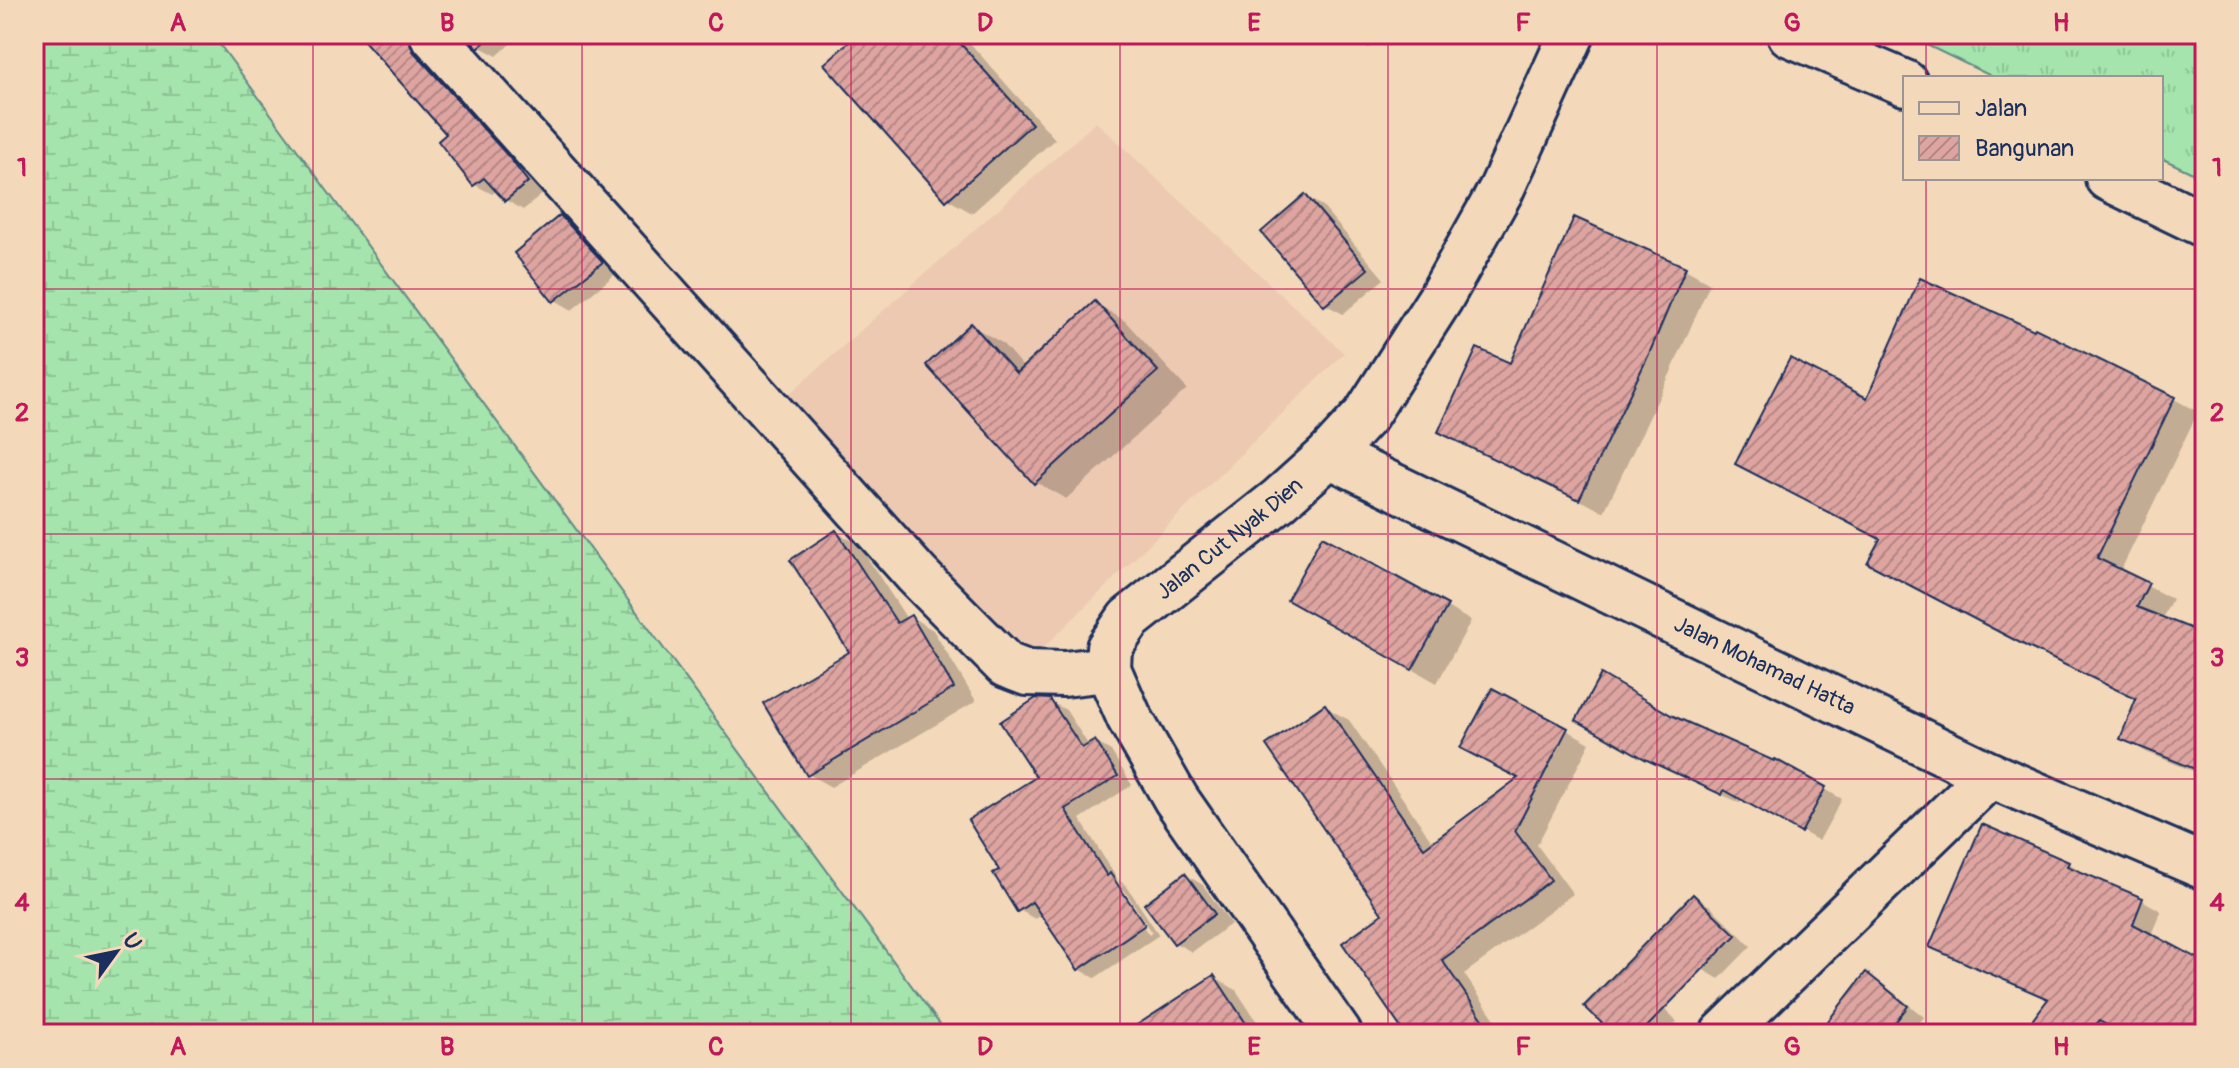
<svg xmlns="http://www.w3.org/2000/svg" width="2239" height="1068" font-family="Pangolin,sans-serif">
	<style>
		.built { fill: #edc9b2 }
		.grass { fill: url(#grass-tufts); stroke: #608a85; stroke-width: 2 }
		.wetland { fill: url(#wetland-marsh); stroke: #608a85; stroke-width: 2 }
		.shadow { fill: #0003; fill-rule: evenodd }
		.building { fill: url(#building-hatch); stroke: #1b2f5e; stroke-width: 2 }
		.lines { fill: none; stroke-linecap: round; stroke-linejoin: round }
		.minor-casing { stroke: #1b2f5e; stroke-width: 50 }
		.minor { stroke: #f3d9ba; stroke-width: 44 }
		.grid { fill: none; stroke: #c2185b; stroke-width: 2; stroke-opacity: 0.55 }
		.labels { text-anchor: middle; dominant-baseline: central; stroke-width: 6; stroke-linejoin: round; paint-order: stroke }
		.street-label { font-size: 22px; fill: #1b2f5e; stroke: #f3d9ba }
		.neatline { fill: none; stroke: #c2185b; stroke-width: 3 }
		.grid-label { font-size: 26px; text-anchor: middle; font-weight: bold; fill: #c2185b }
	</style>
	<defs>
		<pattern id="grass-tufts" width="24" height="20" patternUnits="userSpaceOnUse" patternTransform="scale(2)"><rect width="24" height="20" fill="#a5e4ac"/><path d="M3 7l-1-3M5 7V3M7 7l1-3M15 17l-1-3M17 17v-4M19 17l1-3" fill="none" stroke="#8dc496"/></pattern>
		<pattern id="wetland-marsh" width="20" height="14" patternUnits="userSpaceOnUse" patternTransform="scale(2)"><rect width="20" height="14" fill="#a5e4ac"/><path d="M1 5h8M5 5V1M11 12h8M15 12V8" fill="none" stroke="#8dc496"/></pattern>
		<pattern id="building-hatch" width="6" height="6" patternUnits="userSpaceOnUse" patternTransform="scale(2)"><rect width="6" height="6" fill="#dea4a0"/><path d="M-1 1l2-2M0 6l6-6M5 7l2-2" fill="none" stroke="#b38686"/></pattern>
	</defs>
	<rect width="100%" height="100%" fill="#f3d9ba"/>
	<filter id="ink" filterUnits="userSpaceOnUse"><feTurbulence type="fractalNoise" baseFrequency=".0125" numOctaves="2"/><feDisplacementMap in="SourceGraphic" scale="16" xChannelSelector="R" yChannelSelector="G"/><feConvolveMatrix kernelMatrix="1 2 1 2 8 2 1 2 1" color-interpolation-filters="sRGB"/></filter>
	<g filter="url(#ink)">
		<!-- built -->
		<polygon class="built" points="1096,122 1344,353 1028,663 779,403"/>
		<!-- grass -->
		<polygon class="grass" points="1904,34 2205,34 2205,179 2161,158 2161,78 1995,78"/>
		<!-- wetland -->
		<polygon class="wetland" points="34,34 212,34 947,1034 34,1034"/>
		<!-- shadow -->
		<g class="shadow">
			<polygon points="361,34 427,34 544,193 523,210 506,200 498,190 492,194 475,185 449,134"/>
			<polygon points="468,34 521,34 497,56 480,47"/>
			<polygon points="861,34 962,34 1055,139 972,213 947,199"/>
			<polygon points="1349,34 1407,34 1368,48 1351,38"/>
			<polygon points="1305,196 1322,206 1384,279 1343,314 1326,305 1264,232"/>
			<polygon points="561,217 578,227 618,272 572,310 555,300"/>
			<polygon points="1575,219 1685,269 1710,283 1673,368 1604,512 1440,431 1511,366"/>
			<polygon points="1095,303 1125,321 1187,389 1066,499 1036,482 972,326 1002,343 1024,368"/>
			<polygon points="2174,399 2198,412 2120,572 2172,599 2162,619 2205,637 2205,776 2146,752 2123,738 2138,700 2056,661 1894,575 1882,539 1868,401"/>
			<polygon points="837,532 859,545 907,619 911,617 933,630 976,701 831,787 808,774 852,652"/>
			<polygon points="1289,600 1447,607 1471,621 1437,683"/>
			<path d="M1049 701 1066 710 1089 746 1095 742 1111 751 1132 785 1080 819 1118 880 1126 885 1159 935 1095 978 1079 969 1043 914 1035 919 1019 910 1002 870 1039 778ZM1111 879H1117L1152 932 1149 935Z"/>
			<polygon points="1325,707 1349,720 1434,844 1521,779 1567,730 1590,743 1537,845 1573,894 1464,974 1505,1034 1407,1034 1385,915"/>
			<polygon points="1578,720 1775,763 1776,761 1842,799 1819,841 1742,798 1740,803 1664,768"/>
			<polygon points="2068,863 2087,874 2086,876 2142,900 2161,911 2151,935 2205,964 2205,1034 2025,1034 2050,1000 1951,957 1932,947"/>
			<polygon points="1186,875 1203,885 1231,924 1192,952 1175,943"/>
			<polygon points="1693,896 1710,906 1751,946 1719,979 1702,969"/>
			<polygon points="1867,974 1883,984 1924,1017 1911,1034 1820,1034"/>
			<polygon points="1214,977 1236,990 1265,1034 1126,1034"/>
			<polygon points="1637,982 1677,1022 1666,1034 1616,1034"/>
		</g>
		<!-- building -->
		<g class="building">
			<polygon points="358,34 408,34 413,51 508,156 528,182 505,201 484,178 473,186 438,141 446,134"/>
			<polygon points="466,34 494,34 478,48"/>
			<polygon points="858,34 952,34 1032,124 946,201 824,64"/>
			<polygon points="1305,194 1368,269 1324,306 1261,232"/>
			<polygon points="560,215 603,262 553,302 514,253"/>
			<polygon points="1574,217 1686,267 1649,354 1579,500 1438,432 1477,348 1510,363"/>
			<polygon points="1920,278 2034,330 2035,328 2175,397 2097,558 2149,583 2137,607 2205,634 2205,773 2120,739 2136,699 2030,648 1867,563 1880,539 1735,464 1790,358 1867,398"/>
			<polygon points="1095,301 1158,371 1034,484 926,365 971,323 1016,373"/>
			<polygon points="836,530 897,623 911,615 954,688 807,776 763,703 849,652 790,560"/>
			<polygon points="1322,536 1448,605 1412,670 1287,600"/>
			<polygon points="1601,674 1671,715 1774,761 1775,759 1826,787 1801,833 1724,790 1722,795 1645,759 1576,720"/>
			<polygon points="1492,688 1568,728 1515,831 1551,880 1442,960 1493,1034 1405,1034 1342,943 1382,914 1266,745 1325,704 1424,848 1518,778 1460,748"/>
			<polygon points="1036,698 1050,699 1082,748 1095,740 1118,776 1065,809 1107,876 1110,873 1145,925 1078,970 1032,902 1017,912 993,873 999,870 968,820 1036,777 1000,722"/>
			<polygon points="1982,824 2069,862 2067,866 2143,898 2133,924 2205,962 2205,1034 2124,1034 2099,1021 2089,1034 2022,1034 2048,999 1929,947"/>
			<polygon points="1185,873 1215,914 1174,944 1144,904"/>
			<polygon points="1693,894 1736,935 1640,1034 1613,1034 1584,1006"/>
			<polygon points="1866,972 1908,1006 1886,1034 1818,1034"/>
			<polygon points="1214,975 1253,1034 1123,1034"/>
		</g>
		<g class="lines">
			<!-- minor casing -->
			<g class="minor-casing">
				<g id="minor">
					<polyline points="432,34 917,575 1006,665 1027,673 1064,674 1108,669"/>
					<polyline points="1790,34 1905,83"/>
					<polyline points="2108,178 2205,225"/>
					<path id="s1" d="M1329 455 1990 775 2205 867"/>
					<path id="s2" d="M1339 1034 1176 799 1129 717 1108 669 1109 648 1129 619 1279 500 1329 455 1365 416 1440 299 1501 190 1572 34"/>
					<polyline points="1723,1034 1990,775"/>
				</g>
			</g>
			<!-- minor -->
			<use href="#minor" class="minor"/>
		</g>
	</g>
	<!-- grid -->
	<path class="grid" d="M313 34V1034M582 34V1034M851 34V1034M1120 34V1034M1388 34V1034M1657 34V1034M1926 34V78M1926 178V1034M34 289H2205M34 534H2205M34 779H2205"/>
	<g class="labels">
		<!-- street labels -->
		<g class="street-label">
			<text stroke="none"><textPath href="#s2" startOffset="618">Jalan Cut Nyak Dien</textPath></text>
			<text stroke="none"><textPath href="#s1" startOffset="484">Jalan Mohamad Hatta</textPath></text>
		</g>
	</g>
	<!-- margin -->
	<rect width="2239" height="1068" fill="none" stroke="#f3d9ba" stroke-width="88"/>
	<!-- legend -->
	<rect x="1903" y="76" width="260" height="104" fill="#f3d9ba" stroke="#9d9595" stroke-width="2"/>
	<rect x="1919" y="102" width="40" height="12" fill="#f3d9ba" stroke="#9d9595" stroke-width="2"/>
	<text x="1975" y="116" font-size="24" fill="#1b2f5e">Jalan</text>
	<rect x="1919" y="136" width="40" height="24" fill="url(#building-hatch)" stroke="#9d9595" stroke-width="2"/>
	<text x="1975" y="156" font-size="24" fill="#1b2f5e">Bangunan</text>
	<!-- north arrow -->
	<g transform="translate(116 952) rotate(57)" stroke="#f3d9ba" stroke-width="6" paint-order="stroke">
	<path d="M0-6L14 30L0 20L-14 30Z" fill="#1b2f5e"/>
	<text y="-12" font-size="22" font-weight="bold" text-anchor="middle" fill="#1b2f5e">U</text>
	</g>
	<rect x="44" y="44" width="2151" height="980" class="neatline"/>
	<g class="grid-label">
		<text x="178" y="31">A</text>
		<text x="447" y="31">B</text>
		<text x="716" y="31">C</text>
		<text x="985" y="31">D</text>
		<text x="1254" y="31">E</text>
		<text x="1523" y="31">F</text>
		<text x="1792" y="31">G</text>
		<text x="2061" y="31">H</text>
		<text x="22" y="176">1</text>
		<text x="2217" y="176">1</text>
		<text x="22" y="421">2</text>
		<text x="2217" y="421">2</text>
		<text x="22" y="666">3</text>
		<text x="2217" y="666">3</text>
		<text x="22" y="911">4</text>
		<text x="2217" y="911">4</text>
		<text x="178" y="1055">A</text>
		<text x="447" y="1055">B</text>
		<text x="716" y="1055">C</text>
		<text x="985" y="1055">D</text>
		<text x="1254" y="1055">E</text>
		<text x="1523" y="1055">F</text>
		<text x="1792" y="1055">G</text>
		<text x="2061" y="1055">H</text>
	</g>
</svg>
